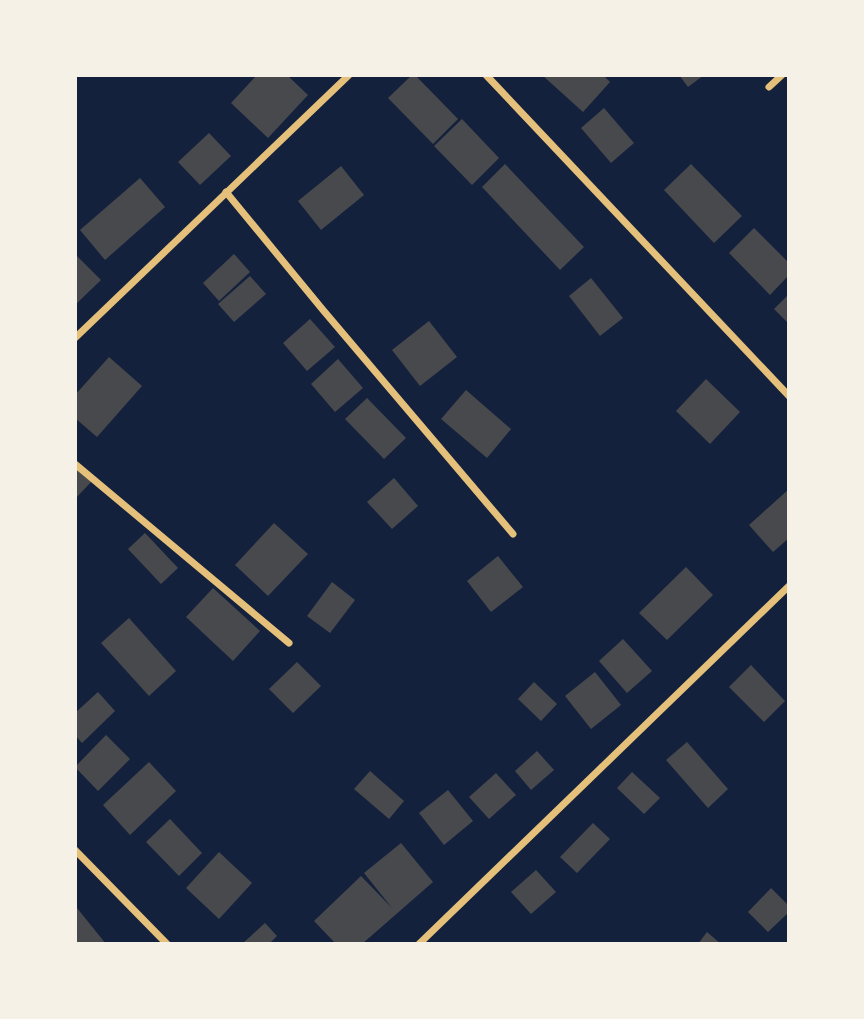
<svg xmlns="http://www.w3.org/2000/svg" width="864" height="1019" font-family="'PT Sans',sans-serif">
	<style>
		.building { fill: #48494c }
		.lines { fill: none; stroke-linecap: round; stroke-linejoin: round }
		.minor { stroke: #e5c07b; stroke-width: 7 }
	</style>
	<rect width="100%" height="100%" fill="#14213d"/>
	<!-- building -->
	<g class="building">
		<polygon points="257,75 287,75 308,95 268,138 231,103"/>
		<polygon points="412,75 415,75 458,119 433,144 388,98"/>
		<polygon points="542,75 603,75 610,82 583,112"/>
		<polygon points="679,75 704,75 688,87"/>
		<polygon points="604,108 634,143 611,163 581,128"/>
		<polygon points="462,119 499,158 472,185 434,146"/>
		<polygon points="209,133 231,156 200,185 178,162"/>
		<polygon points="505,164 584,247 560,270 482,187"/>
		<polygon points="691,164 742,216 714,243 664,190"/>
		<polygon points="341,166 364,195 321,230 298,201"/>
		<polygon points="140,178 165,207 105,260 80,230"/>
		<polygon points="754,228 789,263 789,275 770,295 729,253"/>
		<polygon points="75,254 101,280 75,305"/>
		<polygon points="234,254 250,272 219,301 203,283"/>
		<polygon points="250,276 266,294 234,322 218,304"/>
		<polygon points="591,278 623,318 600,336 569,296"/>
		<polygon points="789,294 789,324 774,309"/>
		<polygon points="310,319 335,347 307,371 283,343"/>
		<polygon points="429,321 457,357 420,386 392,350"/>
		<polygon points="109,357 142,386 97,437 75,418 75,395"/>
		<polygon points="338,359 363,388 335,412 311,384"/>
		<polygon points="706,379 740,412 710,444 676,411"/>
		<polygon points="466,390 511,429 487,458 441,419"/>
		<polygon points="367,398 406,438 384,459 345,419"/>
		<polygon points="75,466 92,481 75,499"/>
		<polygon points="394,478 418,506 392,529 367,502"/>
		<polygon points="789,489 789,538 773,552 749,525"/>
		<polygon points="274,523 308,554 268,596 235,565"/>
		<polygon points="145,533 178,568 161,584 128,549"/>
		<polygon points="498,556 523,587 491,612 467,581"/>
		<polygon points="686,567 713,595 667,640 639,613"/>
		<polygon points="332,582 355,600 330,633 307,616"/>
		<polygon points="213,588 260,631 233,661 186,617"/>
		<polygon points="129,618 176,671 149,696 101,643"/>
		<polygon points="623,639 652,671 627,693 599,661"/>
		<polygon points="297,662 321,686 293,713 269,689"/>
		<polygon points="751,665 785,701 764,722 729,687"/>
		<polygon points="595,672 621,705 591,729 565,696"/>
		<polygon points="534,682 557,704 541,721 518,699"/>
		<polygon points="98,692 115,711 82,743 75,735 75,713"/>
		<polygon points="106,735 130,759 98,791 75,767"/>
		<polygon points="687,742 728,789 708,808 666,760"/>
		<polygon points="537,751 554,770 531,790 515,771"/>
		<polygon points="149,762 176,791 130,835 103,805"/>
		<polygon points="370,771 404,801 389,819 354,789"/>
		<polygon points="632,772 660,798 644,814 617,788"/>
		<polygon points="496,773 516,795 489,819 469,797"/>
		<polygon points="448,790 473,821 444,845 419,813"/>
		<polygon points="170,819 202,853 179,876 146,842"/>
		<polygon points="593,823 610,839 577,873 560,857"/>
		<polygon points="401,843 433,882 362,944 336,944 314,921 361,876 392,908 364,873"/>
		<polygon points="219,852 252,883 219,919 186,888"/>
		<polygon points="536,870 556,892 531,914 511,892"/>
		<polygon points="771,888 789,906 789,912 768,932 748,912"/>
		<polygon points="77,908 106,944 75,944"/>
		<polygon points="265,923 277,936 269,944 242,944"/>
		<polygon points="707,932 721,944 698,944"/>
	</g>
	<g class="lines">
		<!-- minor -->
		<g class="minor">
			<polyline points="486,75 789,396"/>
			<polyline points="769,87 782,75"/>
			<polyline points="226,192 323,310 513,534"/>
			<polyline points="75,338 349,75"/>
			<polyline points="75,464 289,643"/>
			<polyline points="75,850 167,944"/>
			<polyline points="419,944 789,586"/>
		</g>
	</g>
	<!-- border -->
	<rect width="864" height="1019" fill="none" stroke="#f6f1e7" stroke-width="154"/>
</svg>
